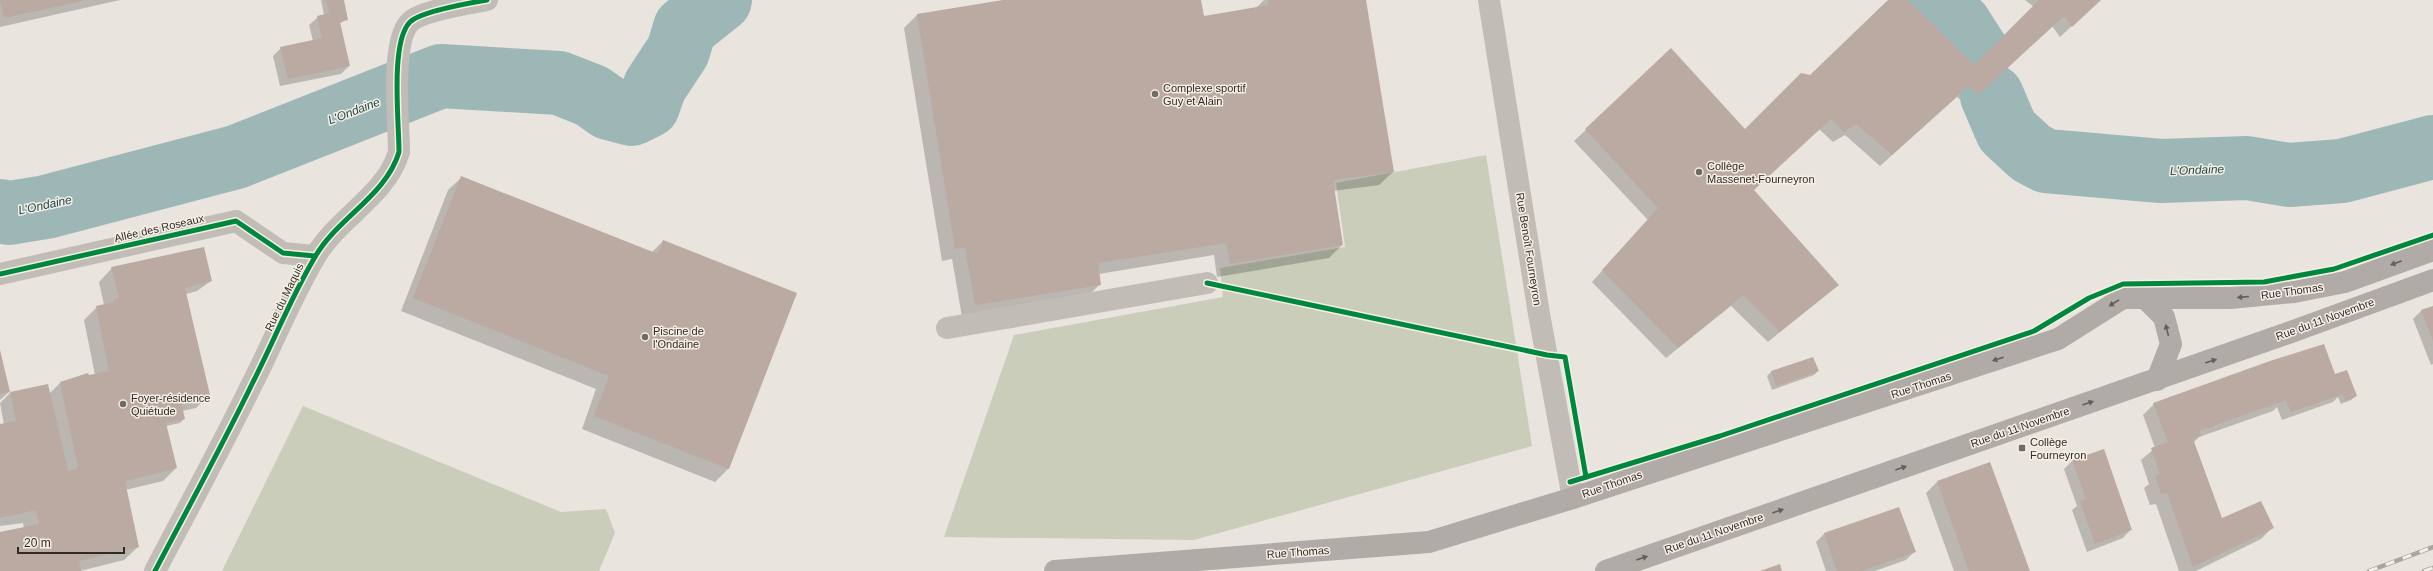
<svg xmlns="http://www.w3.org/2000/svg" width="2433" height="571" font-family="Arial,sans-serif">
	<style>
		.green { fill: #c9cdba }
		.shadow { fill: #0003 }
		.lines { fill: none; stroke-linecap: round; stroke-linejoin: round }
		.river { stroke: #9db7b7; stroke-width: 64 }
		.building { fill: #baaaa2 }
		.minor { stroke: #c2bcb7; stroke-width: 22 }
		.major { stroke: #b0aba7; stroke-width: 22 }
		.rail-casing { stroke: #a9a5a2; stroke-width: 4.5 }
		.rail { stroke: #f6efe5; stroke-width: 3; stroke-dasharray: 9; stroke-linecap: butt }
		.cycleway-casing { stroke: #f6efe5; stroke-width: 8 }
		.cycleway { stroke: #00873e; stroke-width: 5 }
		.oneway { fill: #645e5a }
		.poi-dot { fill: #716b67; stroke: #f6efe5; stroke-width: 1.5 }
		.labels { text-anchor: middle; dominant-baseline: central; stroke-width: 3; stroke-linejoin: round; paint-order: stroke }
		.poi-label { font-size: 11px; fill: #312a27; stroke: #f6efe5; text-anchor: start }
		.street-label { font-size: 11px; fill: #312a27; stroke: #f6efe5 }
		.water-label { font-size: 12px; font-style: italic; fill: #22494d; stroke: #f6efe5 }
	</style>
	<rect width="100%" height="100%" fill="#e9e4de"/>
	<!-- green -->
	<g class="green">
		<polygon points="1486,155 1532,446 1194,540 944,537 1014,335 1223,297 1220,268 1345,247 1336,183"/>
		<polygon points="303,406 561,512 606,509 615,533 599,571 222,571"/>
	</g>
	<!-- shadow -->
	<g class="shadow">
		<polygon points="0,0 120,0 0,27"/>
		<polygon points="321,0 343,0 347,19 339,24 349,66 341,74 280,86 273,56 281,48 313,41 309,25 318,17 324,15"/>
		<polygon points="1009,0 1200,0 1203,17 1256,8 1264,0 1365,0 1393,172 1379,185 1333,191 1342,245 1329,258 1217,277 1214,255 1099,274 1100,284 1087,297 962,317 952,259 942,261 904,28 917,15"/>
		<polygon points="1890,0 1906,0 1974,66 2034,7 2025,0 2100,0 2060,37 2052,26 1967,106 1957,97 1880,166 1845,135 1833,142 1819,129 1753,190 1837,285 1768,342 1731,306 1666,358 1592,282 1648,220 1574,141 1671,50 1745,130 1810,76"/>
		<polygon points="462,177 651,253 663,241 796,294 728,469 715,482 582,429 596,389 401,311 448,190"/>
		<polygon points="112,268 211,281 197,291 186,294 209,395 196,408 182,411 184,419 180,423 166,426 176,468 163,481 125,490 138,547 124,560 80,571 0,571 0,533 24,528 23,523 0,526 0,425 4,425 0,403 10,393 49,394 60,383 95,375 84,320 97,307 104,305 99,282"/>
		<polygon points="2433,307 2433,364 2431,365 2413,319 2421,311"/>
		<polygon points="0,351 9,392 0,400"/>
		<polygon points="1818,371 1814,375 1772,390 1767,376 1771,372"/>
		<polygon points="2334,375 2356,396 2351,400 2341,404 2338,397 2333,402 2282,420 2277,407 2273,411 2199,437 2193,443 2221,520 2272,528 2261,539 2196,571 2179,571 2156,504 2150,505 2144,488 2149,484 2141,460 2155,448 2143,415 2154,404"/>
		<polygon points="2072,461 2131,529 2123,538 2087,552 2072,510 2077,506 2064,469"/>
		<polygon points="1990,463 2029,571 1954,571 1926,493 1937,482"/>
		<polygon points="1898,508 1914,552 1906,560 1875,571 1826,571 1816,542 1824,534"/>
	</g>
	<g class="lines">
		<!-- river -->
		<g class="river">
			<polyline points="1935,0 1960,25 1978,53"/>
			<polyline points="1992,96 2007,131 2031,153 2046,161 2161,171 2247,168 2289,175 2342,171 2433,147"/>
			<polyline points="0,211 9,213 46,207 236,157 441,76 559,83 592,96 609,108 632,114 648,106 655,86 678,51 685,28 720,0"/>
		</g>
	</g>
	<!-- building -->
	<g class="building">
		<polygon points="0,0 82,0 82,1 4,18"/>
		<polygon points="326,0 344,0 348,20 340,22 350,66 288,79 280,47 322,38 317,16 329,13"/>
		<polygon points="1003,0 1201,0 1204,16 1269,5 1268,0 1366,0 1394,172 1333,180 1343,245 1230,264 1226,243 1098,263 1101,285 975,305 965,247 955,249 917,14"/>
		<polygon points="1888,0 1908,0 1974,65 2039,0 2101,0 2072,27 2064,16 1978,95 1968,86 1892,155 1856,124 1844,132 1831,119 1754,190 1839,285 1780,332 1743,295 1678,348 1602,270 1658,208 1585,129 1671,48 1745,129 1801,73 1810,75"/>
		<polygon points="461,176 658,254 663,240 797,293 729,469 594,416 609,376 413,298"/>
		<polygon points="204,247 212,281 185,288 210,395 181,401 185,419 166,423 177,468 125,481 139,547 79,561 81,571 0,571 0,532 39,524 36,510 0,518 0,424 16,421 10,392 48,384 68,471 78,468 60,382 88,373 89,375 109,371 96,306 114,302 113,300 119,298 111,267"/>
		<polygon points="2433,306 2433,341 2421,310"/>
		<polygon points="2324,344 2335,374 2347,370 2357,396 2345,401 2343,394 2291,412 2286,400 2199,431 2201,436 2193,439 2222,518 2261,501 2274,528 2193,567 2167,493 2161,494 2155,476 2160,474 2151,448 2168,442 2153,403 2270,361"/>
		<polygon points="0,350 10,392 0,394"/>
		<polygon points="1813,357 1819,371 1776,386 1771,371"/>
		<polygon points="2104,449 2132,530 2095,544 2080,501 2086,499 2072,460"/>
		<polygon points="1990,462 2030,571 1969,571 1937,481"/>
		<polygon points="1899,507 1916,552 1861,571 1837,571 1824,533"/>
		<polygon points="1780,564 1782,571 1760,571"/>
	</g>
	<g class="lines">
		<!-- minor -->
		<g class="minor">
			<polyline points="1489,0 1539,314 1573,498"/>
			<polyline points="0,274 236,221 283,253 315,256"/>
			<polyline points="947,328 1207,283"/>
			<path d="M155 571C188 508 222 446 253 382 274 341 291 297 315 257 337 218 386 196 399 152 399 122 390 42 410 22 421 11 470 3 487 0"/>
		</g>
		<!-- major -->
		<g class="major">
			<polyline points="2145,298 2164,317 2171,344 2157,380"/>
			<polyline points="1055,571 1429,542 1573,498 2058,339 2123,298 2230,298 2294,292 2345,282 2433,250"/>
			<polyline points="1606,571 2291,332 2433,280"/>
		</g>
		<!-- rail casing -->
		<g class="rail-casing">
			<g id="rail">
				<polyline points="2369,571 2433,547"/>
				<polyline points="2424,571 2433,568"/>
			</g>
		</g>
		<!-- rail -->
		<use href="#rail" class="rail"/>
		<!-- cycleway casing -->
		<g class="cycleway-casing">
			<g id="cycleway">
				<polyline points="0,274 236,221 283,253 315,256"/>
				<polyline points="1207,283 1547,355 1565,357 1586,477"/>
				<polyline points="1570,482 1720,436 2034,331 2089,298 2123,284 2264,282 2334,269 2433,235"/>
				<path d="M155 571C188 508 222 446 253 382 274 341 291 297 315 257 337 218 386 196 399 152 399 122 390 42 410 22 421 11 470 3 487 0"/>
			</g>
		</g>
		<!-- cycleway -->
		<use href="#cycleway" class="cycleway"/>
	</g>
	<!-- one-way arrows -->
	<defs><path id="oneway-solid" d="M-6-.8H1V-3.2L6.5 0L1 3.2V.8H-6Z"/></defs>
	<g class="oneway">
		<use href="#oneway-solid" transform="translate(2396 263) rotate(160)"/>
		<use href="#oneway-solid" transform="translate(2243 297) rotate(175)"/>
		<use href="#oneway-solid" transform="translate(2114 303) rotate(148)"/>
		<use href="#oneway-solid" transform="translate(2167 330) rotate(-104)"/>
		<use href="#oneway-solid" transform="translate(1998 359) rotate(162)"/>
		<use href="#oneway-solid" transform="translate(2211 361) rotate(-19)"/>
		<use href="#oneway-solid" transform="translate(2088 403) rotate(-19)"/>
		<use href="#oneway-solid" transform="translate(1901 468) rotate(-19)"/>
		<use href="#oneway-solid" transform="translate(1778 511) rotate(-19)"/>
		<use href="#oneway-solid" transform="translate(1642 558) rotate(-19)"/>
	</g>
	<!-- markers -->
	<g class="poi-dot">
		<circle cx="1155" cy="94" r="4"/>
		<circle cx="1699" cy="172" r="4"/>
		<circle cx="645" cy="337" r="4"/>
		<circle cx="123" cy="404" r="4"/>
		<rect x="2018" y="444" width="8" height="8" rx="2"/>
	</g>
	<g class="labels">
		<!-- poi labels -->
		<g class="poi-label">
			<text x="1163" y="88">Complexe sportif<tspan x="1163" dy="13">Guy et Alain</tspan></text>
			<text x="1707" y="166">Collège<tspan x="1707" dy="13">Massenet-Fourneyron</tspan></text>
			<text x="653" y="331">Piscine de<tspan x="653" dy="13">l'Ondaine</tspan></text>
			<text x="131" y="398">Foyer-résidence<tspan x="131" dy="13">Quiétude</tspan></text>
			<text x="2030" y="442">Collège<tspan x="2030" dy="13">Fourneyron</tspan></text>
		</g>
		<!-- street labels -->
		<g class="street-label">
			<text transform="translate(159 228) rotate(-13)">Allée des Roseaux</text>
			<text transform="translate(1529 249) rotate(81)">Rue Benoît Fourneyron</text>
			<text transform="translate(2292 291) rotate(-8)">Rue Thomas</text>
			<text transform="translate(284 297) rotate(-64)">Rue du Maquis</text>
			<text transform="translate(2325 319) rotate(-20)">Rue du 11 Novembre</text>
			<text transform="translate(1921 385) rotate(-18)">Rue Thomas</text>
			<text transform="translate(2020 427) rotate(-19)">Rue du 11 Novembre</text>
			<text transform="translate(1612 484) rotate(-19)">Rue Thomas</text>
			<text transform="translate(1714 533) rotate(-19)">Rue du 11 Novembre</text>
			<text transform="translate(1298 552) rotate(-4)">Rue Thomas</text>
		</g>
		<!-- water labels -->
		<g class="water-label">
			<text transform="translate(354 111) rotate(-21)">L'Ondaine</text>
			<text transform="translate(2197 170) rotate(-2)">L'Ondaine</text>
			<text transform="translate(45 205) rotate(-12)">L'Ondaine</text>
		</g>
	</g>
	<!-- scale -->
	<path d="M18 547v6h106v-6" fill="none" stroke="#312a27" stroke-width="2"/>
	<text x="24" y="547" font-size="12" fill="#312a27" stroke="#f6efe5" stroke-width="3" paint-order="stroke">20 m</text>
</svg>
